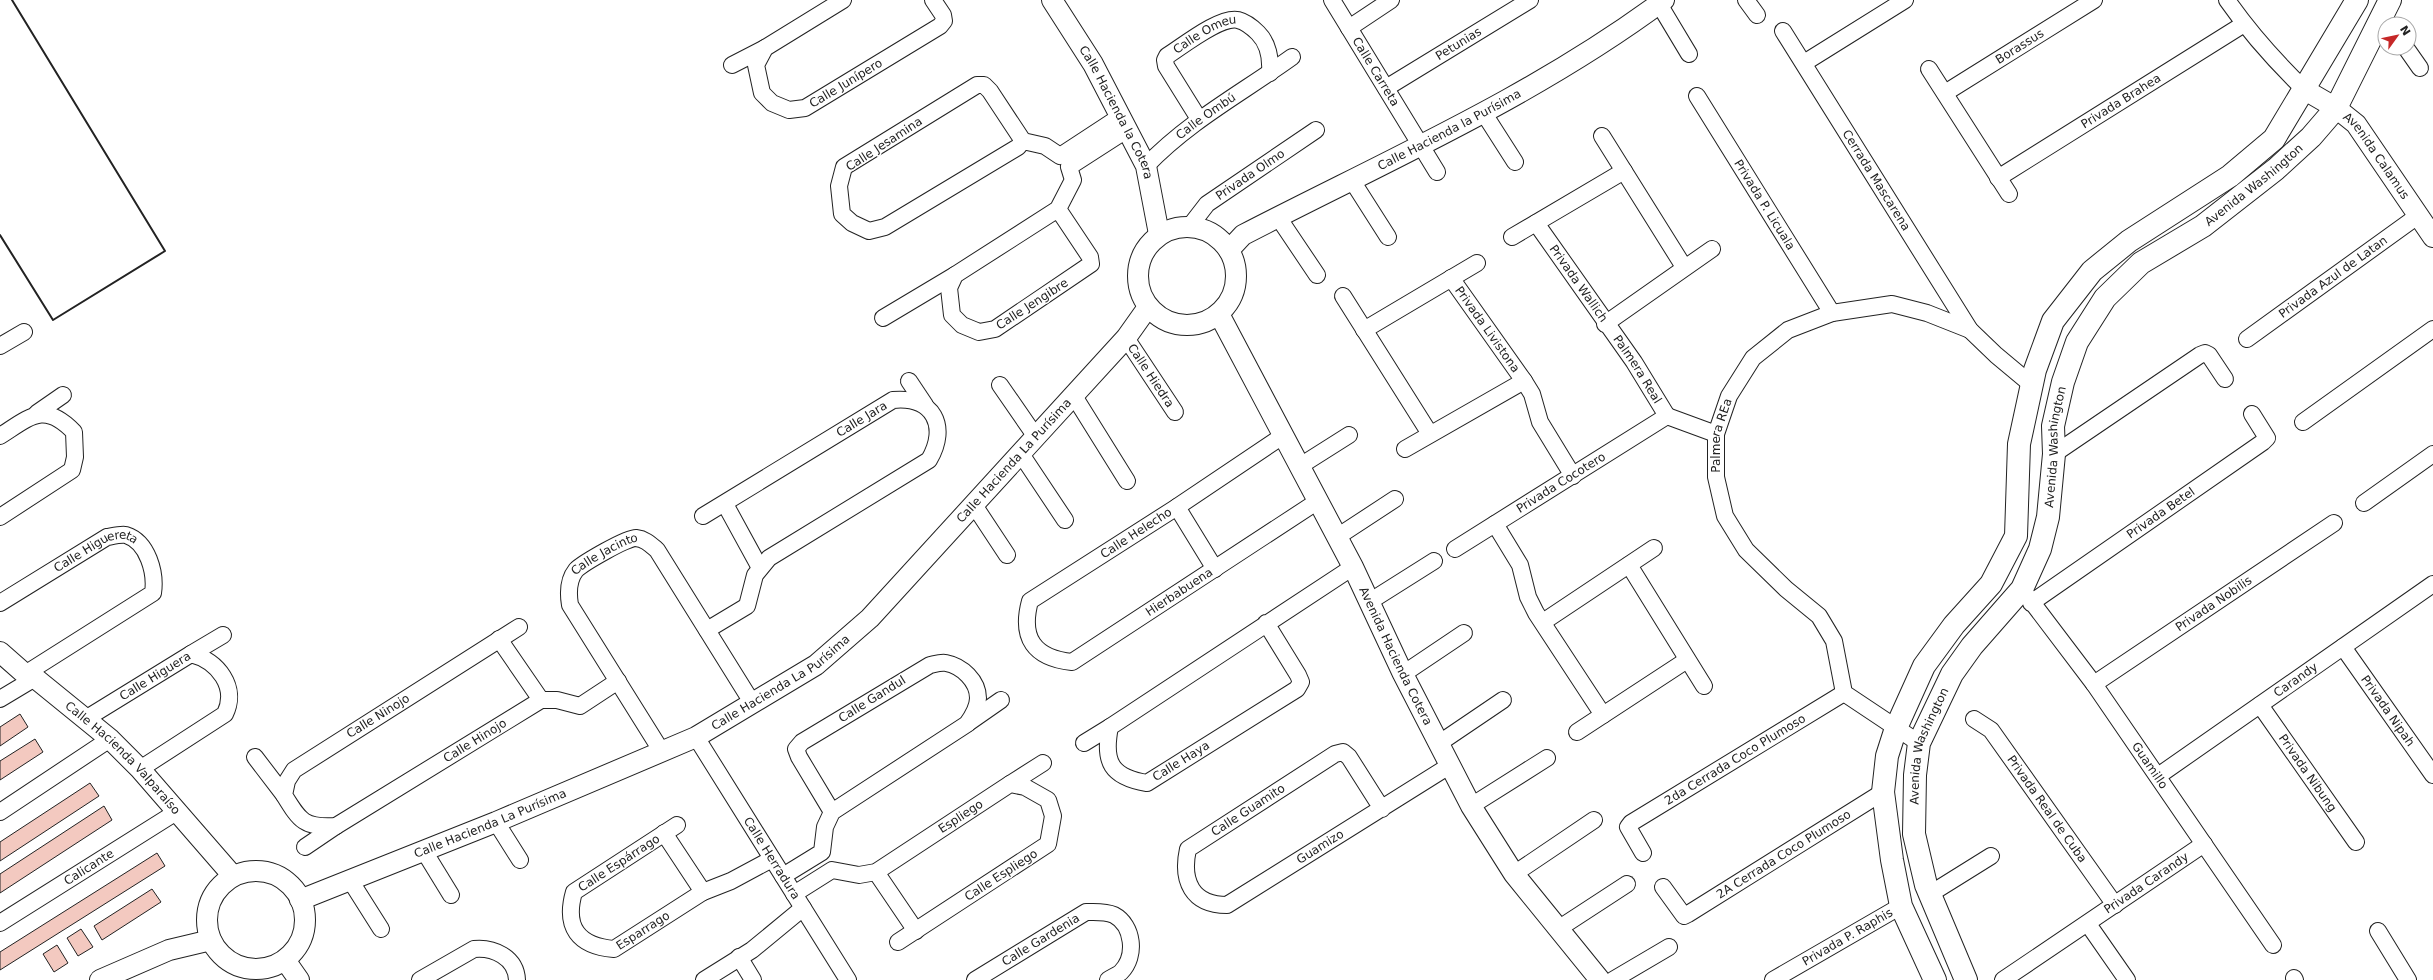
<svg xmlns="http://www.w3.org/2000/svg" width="2433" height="980" font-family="'DejaVu Sans',sans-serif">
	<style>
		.building { fill: #f3c9c0; stroke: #222 }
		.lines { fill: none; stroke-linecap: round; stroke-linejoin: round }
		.minor-casing { stroke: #222; stroke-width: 18 }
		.tertiary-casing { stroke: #222; stroke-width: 22 }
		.secondary-casing { stroke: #222; stroke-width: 24 }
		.minor { stroke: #fff; stroke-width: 16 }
		.tertiary { stroke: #fff; stroke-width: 20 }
		.secondary { stroke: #fff; stroke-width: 22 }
		.wall { stroke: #222; stroke-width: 2 }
		.labels { text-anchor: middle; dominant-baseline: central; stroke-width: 3; stroke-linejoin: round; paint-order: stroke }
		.street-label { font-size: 12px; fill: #222; stroke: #fff }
	</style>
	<rect width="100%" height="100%" fill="#fff"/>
	<!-- building -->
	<g class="building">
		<polygon points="20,714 28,727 0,746 0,727"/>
		<polygon points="35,739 43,752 0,780 0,761"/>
		<polygon points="90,783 99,796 0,861 0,842"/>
		<polygon points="104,806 112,820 0,893 0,874"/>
		<polygon points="157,853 165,866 0,970 0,952"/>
		<polygon points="152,889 161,902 102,940 94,926"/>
		<polygon points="81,929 93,947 78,956 67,938"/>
		<polygon points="57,945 68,963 54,972 43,954"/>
	</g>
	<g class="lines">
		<!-- minor casing -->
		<g class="minor-casing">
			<g id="minor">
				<path id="s1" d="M843 0 765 48 756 65 762 93 772 103 789 110 805 108 940 26 944 21 943 15 933 0"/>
				<path id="s2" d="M1332 0 1437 172"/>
				<polyline points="1746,0 1757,15"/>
				<path d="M2227 0C2250 33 2276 62 2305 90"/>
				<polyline points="1659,4 1689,54"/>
				<polyline points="1349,28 1391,0"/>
				<path id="s3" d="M1783 31 1970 330 1996 355 2032 385"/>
				<polyline points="2406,48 2420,68"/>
				<polyline points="1804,63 1905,0"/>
				<polyline points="732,65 765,48"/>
				<polyline points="1929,69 2009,194"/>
				<path id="s4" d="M1386 88 1530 0"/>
				<path id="s5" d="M1945 93 2094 0"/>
				<path id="s6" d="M1697 96 1832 313"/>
				<polyline points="1483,112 1515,162"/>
				<path id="s7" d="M1199 119 1166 66 1165 60 1167 56C1183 46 1220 16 1238 20 1246 22 1252 27 1258 33 1268 43 1271 59 1270 73"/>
				<polyline points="1602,136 1684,267"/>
				<polyline points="1023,141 990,91 984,85 977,85 844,167 839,186 842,214 852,223 869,231 885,227 1018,147 1023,141 1045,146 1060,156 1121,116"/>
				<path id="s8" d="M1146 166C1189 121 1242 93 1292 57"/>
				<path id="s9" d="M1998 178 2244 24"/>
				<polyline points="1351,179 1388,237"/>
				<polyline points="1058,209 1090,257 1091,264 995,329 979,332 962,325 952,315 949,288 955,275 1058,209 1073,180 1069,167 1128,129"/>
				<polyline points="1278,217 1317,275"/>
				<path id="s10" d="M1536 223 1634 362 1667 416"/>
				<path id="s11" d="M1190 226 1207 204 1316 130"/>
				<polyline points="1512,237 1624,171"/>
				<path id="s12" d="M1451 278 1524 381 1532 394 1540 422 1573 476"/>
				<polyline points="1343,296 1430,434"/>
				<polyline points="883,318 955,275"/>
				<polyline points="1605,324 1712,249"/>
				<polyline points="1364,330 1477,263"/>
				<path id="s13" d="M1126 338 1175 412"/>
				<path id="s14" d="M2247 339 2419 215"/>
				<polyline points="0,346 24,332"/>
				<polyline points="909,381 925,405"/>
				<polyline points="1000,385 1036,437"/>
				<polyline points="1074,396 1127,481"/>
				<polyline points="37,413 63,395"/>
				<polyline points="1667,416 1716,434"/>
				<polyline points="2303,422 2433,329"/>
				<path id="s15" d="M1284 435 1177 507 1030 601C1020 638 1034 658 1072 662L1318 501"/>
				<path d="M0 436C30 417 44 401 74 432L75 457 72 470 0 517"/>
				<polyline points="1405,449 1524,381"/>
				<polyline points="1021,454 1065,520"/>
				<polyline points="2054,454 2200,355 2205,353 2209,355 2225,379"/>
				<polyline points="1300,466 1349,435"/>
				<polyline points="2364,503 2433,454"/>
				<polyline points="725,504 760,568"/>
				<polyline points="974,505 1007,555"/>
				<polyline points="1177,507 1215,569"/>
				<path id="s16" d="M703 516 893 400C933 396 949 426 929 460L769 558 755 575 747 606 707 630"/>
				<polyline points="1495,524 1520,565 1528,597 1536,613 1603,715"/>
				<polyline points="1337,537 1395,499"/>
				<path id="s17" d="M1455 549 1667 416"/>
				<polyline points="1629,565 1704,686"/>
				<path id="s18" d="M2022 589 2094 684 2273 945"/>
				<polyline points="1369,602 1434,561"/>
				<path id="s19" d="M0 603 107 537C113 536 121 534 126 535 148 542 156 573 153 593L25 674"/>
				<path id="s20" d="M2031 603 2263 442 2267 438 2252 414"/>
				<polyline points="1543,622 1654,548"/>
				<path d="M1266 623 1298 675 1301 682 1297 689 1147 783C1111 777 1103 762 1110 727L1353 567"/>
				<path id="s21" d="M519 627 294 770 287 781 284 795C300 821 304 828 336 826L541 700H557L580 706 618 681"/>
				<polyline points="499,639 541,700"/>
				<path id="s22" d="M2343 647 2433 775"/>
				<polyline points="191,654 223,635"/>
				<polyline points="1403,674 1464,633"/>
				<path id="s23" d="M2094 684 2334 523"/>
				<polyline points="0,699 35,678"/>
				<path id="s24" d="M2260 705 2356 842"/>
				<path id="s25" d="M87 718 191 654C218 661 238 687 225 714L140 769"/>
				<path id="s26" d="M1974 719 1991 730 2115 905"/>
				<polyline points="968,723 1001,700"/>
				<polyline points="1577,732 1687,660"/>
				<path id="s27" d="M696 737 848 980"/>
				<polyline points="1084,743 1110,727"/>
				<path id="s28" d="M1919 743 1844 693 1834 641 1819 616 1786 589 1746 550 1725 516 1716 477V434L1729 396 1753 358 1788 330 1832 313 1892 304 1927 313 1970 330"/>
				<polyline points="1438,744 1503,700"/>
				<path id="s29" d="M662 752 570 605C568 593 568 580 576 570 583 563 628 537 636 538 645 539 650 544 657 550L753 704"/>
				<polyline points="255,757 284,795"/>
				<path id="s30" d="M2158 776 2433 584"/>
				<polyline points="1010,784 1043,763"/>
				<polyline points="1471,806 1547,758"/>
				<path id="s31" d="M1382 809 1349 757 1343 752 1335 754 1188 849C1181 881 1192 905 1227 905L1449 766"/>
				<polyline points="0,812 110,739"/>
				<polyline points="496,822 520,860"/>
				<path id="s32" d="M677 825 574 892C564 927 578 946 614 949L703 892 731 881 772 859"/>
				<polyline points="664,833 703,892"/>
				<polyline points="305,847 336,826"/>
				<polyline points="424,851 451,895"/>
				<path id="s33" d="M1643 853 1628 827 1631 823 1844 693"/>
				<polyline points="876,872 916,931"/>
				<polyline points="1514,874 1594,820"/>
				<path d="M783 876 822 852 825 827 832 812 967 724C972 717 978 707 978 698 978 681 962 666 946 663 941 662 935 664 930 665L802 742 796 749 799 757 832 812"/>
				<polyline points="350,880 381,929"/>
				<path id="s34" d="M1663 887 1684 916 1688 914 1883 792"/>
				<path id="s35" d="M794 894 832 870 859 875 876 872 1010 784 1025 787 1048 800 1053 816 1048 844 898 942"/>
				<polyline points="1930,894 1991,856"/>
				<path id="s36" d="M0 923 178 811"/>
				<polyline points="2088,924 2127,980"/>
				<polyline points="1558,929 1627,884"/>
				<polyline points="2378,931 2408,980"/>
				<polyline points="739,957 753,980"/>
				<polyline points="2294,978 2295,980"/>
				<path d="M420 980 474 949C493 947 516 957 517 980"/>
				<polyline points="704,980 752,950 803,908"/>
				<path id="s37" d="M975 980 1086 912C1095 912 1105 911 1114 915 1133 925 1137 956 1121 972 1118 975 1112 977 1108 980"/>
				<polyline points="1613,980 1669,947"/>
				<path id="s38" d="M1773 980 1901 906"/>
				<path id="s39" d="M2003 980 2204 844"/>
			</g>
		</g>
		<!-- tertiary casing -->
		<g class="tertiary-casing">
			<g id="tertiary">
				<path id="s40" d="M1052 0 1093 64 1146 166 1159 234"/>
				<path id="s41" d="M2305 90 2336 108 2356 124 2433 237"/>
				<circle cx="1187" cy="276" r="49"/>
				<path id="s42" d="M1229 250 1243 235C1386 161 1535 96 1664 0"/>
				<path id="s43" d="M1219 314 1353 567 1403 674 1471 806 1514 874 1600 980"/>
				<path id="s44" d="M0 652 25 674 35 678 110 739 140 769 233 876"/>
				<circle cx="256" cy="920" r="49"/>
				<path id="s45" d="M300 900 496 822 696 737 816 665 870 618 1126 338 1148 307"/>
				<polyline points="285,960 299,980"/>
				<polyline points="100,980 169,950 211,940"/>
			</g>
		</g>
		<!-- secondary casing -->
		<g class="secondary-casing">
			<g id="secondary">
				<polyline points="1935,980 1901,906 1892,860 1883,792 1887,756 1896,728 1924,666 1954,625 1991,584 2016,536 2019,444 2035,370 2053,321 2092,271 2129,241 2230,176 2274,139 2357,0"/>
				<path id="s46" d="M1966 980 1926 885 1914 834 1915 775 1919 743 1952 674 1972 646 2022 589 2040 549 2048 517 2054 454 2053 426 2063 382 2077 342 2105 298 2141 263 2203 226 2276 169 2311 137 2336 108 2390 0"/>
			</g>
		</g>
		<!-- minor -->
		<use href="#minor" class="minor"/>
		<!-- tertiary -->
		<use href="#tertiary" class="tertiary"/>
		<!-- secondary -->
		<use href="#secondary" class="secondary"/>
		<!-- wall -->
		<polyline class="wall" points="0,235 53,320 165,251 12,0"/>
	</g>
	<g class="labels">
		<!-- street labels -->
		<g class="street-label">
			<text stroke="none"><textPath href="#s7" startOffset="117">Calle Omeu</textPath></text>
			<text stroke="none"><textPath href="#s4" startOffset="85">Petunias</textPath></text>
			<text stroke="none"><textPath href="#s5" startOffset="88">Borassus</textPath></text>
			<text stroke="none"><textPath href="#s2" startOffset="84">Calle Carreta</textPath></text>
			<text stroke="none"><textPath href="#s1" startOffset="236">Calle Junípero</textPath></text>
			<text stroke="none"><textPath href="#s9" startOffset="145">Privada Brahea</textPath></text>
			<text stroke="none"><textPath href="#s40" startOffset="130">Calle Hacienda la Cotera</textPath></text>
			<text stroke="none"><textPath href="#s8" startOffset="78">Calle Ombú</textPath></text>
			<text stroke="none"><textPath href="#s42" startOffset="252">Calle Hacienda la Purísima</textPath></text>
			<text transform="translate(884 144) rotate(-33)">Calle Jesamina</text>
			<text stroke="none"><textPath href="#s41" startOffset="99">Avenida Calamus</textPath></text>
			<text stroke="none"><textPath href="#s11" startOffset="80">Privada Olmo</textPath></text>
			<text stroke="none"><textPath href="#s3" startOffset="176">Cerrada Mascarena</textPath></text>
			<text stroke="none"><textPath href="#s46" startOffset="929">Avenida Washington</textPath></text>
			<text stroke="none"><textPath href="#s6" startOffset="128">Privada P. Licuala</textPath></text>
			<text stroke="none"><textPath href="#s14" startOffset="106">Privada Azul de Latan</textPath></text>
			<text stroke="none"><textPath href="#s10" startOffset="74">Privada Wallich</textPath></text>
			<text transform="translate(1032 304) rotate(-33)">Calle Jengibre</text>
			<text stroke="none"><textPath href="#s12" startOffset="63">Privada Livistona</textPath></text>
			<text stroke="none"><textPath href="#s10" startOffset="178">Palmera Real</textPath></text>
			<text stroke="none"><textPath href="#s13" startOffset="45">Calle Hiedra</textPath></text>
			<text stroke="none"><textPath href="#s16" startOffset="186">Calle Jara</textPath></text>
			<text stroke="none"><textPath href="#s28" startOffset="393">Palmera REa</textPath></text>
			<text stroke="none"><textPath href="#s46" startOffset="581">Avenida Washington</textPath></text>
			<text stroke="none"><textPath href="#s45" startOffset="853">Calle Hacienda La Purísima</textPath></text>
			<text stroke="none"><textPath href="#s17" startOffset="125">Privada Cocotero</textPath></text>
			<text stroke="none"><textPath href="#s20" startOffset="158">Privada Betel</textPath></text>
			<text transform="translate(1136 533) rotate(-33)">Calle Helecho</text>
			<text stroke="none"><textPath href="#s19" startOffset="111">Calle Higuereta</textPath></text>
			<text stroke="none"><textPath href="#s29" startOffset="243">Calle Jacinto</textPath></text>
			<text stroke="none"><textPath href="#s15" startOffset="520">Hierbabuena</textPath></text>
			<text stroke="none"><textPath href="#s23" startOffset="144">Privada Nobilis</textPath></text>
			<text stroke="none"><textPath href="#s43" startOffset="385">Avenida Hacienda Cotera</textPath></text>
			<text stroke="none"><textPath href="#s25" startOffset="80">Calle Higuera</textPath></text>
			<text stroke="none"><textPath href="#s30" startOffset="168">Carandy</textPath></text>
			<text stroke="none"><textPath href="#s45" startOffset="529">Calle Hacienda La Purísima</textPath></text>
			<text transform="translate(872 699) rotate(-32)">Calle Gandul</text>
			<text stroke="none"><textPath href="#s22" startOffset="78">Privada Nipah</textPath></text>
			<text transform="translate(378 716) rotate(-32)">Calle Ninojo</text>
			<text stroke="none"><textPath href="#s21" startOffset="523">Calle Hinojo</textPath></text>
			<text stroke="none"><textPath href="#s46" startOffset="246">Avenida Washington</textPath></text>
			<text stroke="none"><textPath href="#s44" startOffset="163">Calle Hacienda Valparaíso</textPath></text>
			<text stroke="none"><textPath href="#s33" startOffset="157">2da Cerrada Coco Plumoso</textPath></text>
			<text transform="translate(1181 761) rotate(-32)">Calle Haya</text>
			<text stroke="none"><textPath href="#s18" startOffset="218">Guamillo</textPath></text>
			<text stroke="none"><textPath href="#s24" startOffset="83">Privada Nibung</textPath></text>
			<text stroke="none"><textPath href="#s26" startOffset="117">Privada Real de Cuba</textPath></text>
			<text transform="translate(1248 810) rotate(-33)">Calle Guamito</text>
			<text stroke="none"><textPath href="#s35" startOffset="191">Espliego</textPath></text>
			<text stroke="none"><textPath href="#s45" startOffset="205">Calle Hacienda La Purísima</textPath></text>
			<text stroke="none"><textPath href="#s31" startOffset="444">Guamizo</textPath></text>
			<text stroke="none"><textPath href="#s34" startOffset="153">2A Cerrada Coco Plumoso</textPath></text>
			<text stroke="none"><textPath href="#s27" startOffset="143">Calle Herradura</textPath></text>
			<text transform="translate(619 863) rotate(-33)">Calle Espárrago</text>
			<text stroke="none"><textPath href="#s36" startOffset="105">Calicante</textPath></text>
			<text transform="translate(1001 875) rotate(-33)">Calle Espliego</text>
			<text stroke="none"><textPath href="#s39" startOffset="173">Privada Carandy</textPath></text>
			<text stroke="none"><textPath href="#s32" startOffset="241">Esparrago</textPath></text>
			<text stroke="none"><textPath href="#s38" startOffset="86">Privada P. Raphis</textPath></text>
			<text stroke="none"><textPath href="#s37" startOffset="77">Calle Gardenia</textPath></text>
		</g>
	</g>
	<!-- north arrow -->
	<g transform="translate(2397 36) rotate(57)"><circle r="19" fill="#ffffff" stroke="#a7a7a7"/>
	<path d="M0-3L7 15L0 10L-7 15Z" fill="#c62828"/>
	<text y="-6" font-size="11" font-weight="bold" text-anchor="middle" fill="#222222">N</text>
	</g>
</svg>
